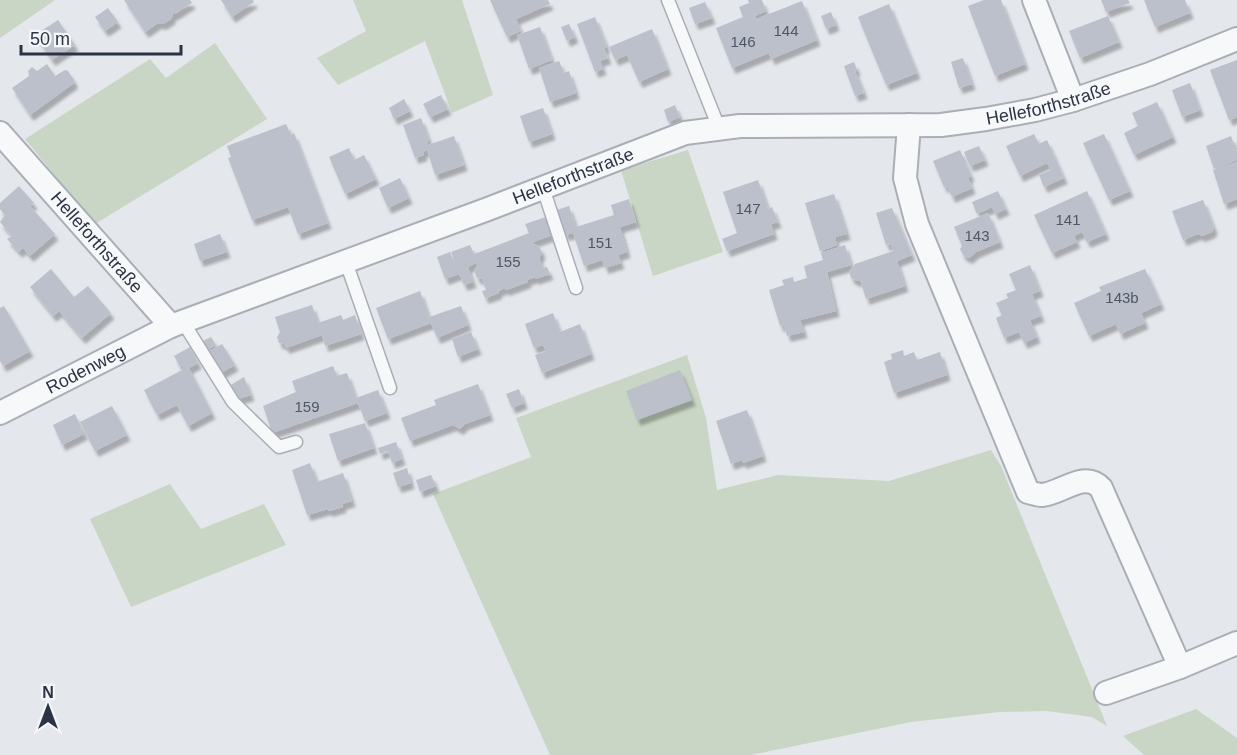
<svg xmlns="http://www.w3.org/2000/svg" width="1237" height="755" font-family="Helvetica,sans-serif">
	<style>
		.green { fill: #c9d6c5 }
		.building { fill: #bbc0ca; filter: url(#shadow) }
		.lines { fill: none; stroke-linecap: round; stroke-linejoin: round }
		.service-casing { stroke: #a9aeb7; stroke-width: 15 }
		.minor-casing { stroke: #a9aeb7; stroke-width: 26 }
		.service { stroke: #f7f8fa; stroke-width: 12 }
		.minor { stroke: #f7f8fa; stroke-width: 22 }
		.labels { text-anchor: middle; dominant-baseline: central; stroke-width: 5; stroke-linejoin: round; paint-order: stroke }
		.number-label { font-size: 15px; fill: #4f5766 }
		.street-label { font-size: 18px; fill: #2b3445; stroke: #f4f6f9 }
	</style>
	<defs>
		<filter id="shadow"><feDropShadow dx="3.5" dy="6" stdDeviation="1.5" flood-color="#0004"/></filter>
	</defs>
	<rect width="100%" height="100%" fill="#e4e7ec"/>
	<!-- green -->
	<g class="green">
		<polygon points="0,0 55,0 0,38"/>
		<polygon points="353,0 462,0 493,95 452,113 425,41 338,85 317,58 366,31"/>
		<polygon points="215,43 267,119 95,224 25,139 150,59 166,78"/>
		<polygon points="688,150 723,252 653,276 621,170"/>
		<polygon points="687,355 706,418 717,490 778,475 889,481 991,450 1001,466 1107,726 1092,717 1047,711 1000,712 911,722 751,755 550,755 433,494 531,457 516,418"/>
		<polygon points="170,484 201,529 264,504 286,545 131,607 90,519"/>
		<polygon points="1196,709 1237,738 1237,755 1144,755 1123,736"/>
	</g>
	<!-- building -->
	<g class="building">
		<polygon points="124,0 190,0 192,3 175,14 173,14 171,19 163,24 158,23 145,32"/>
		<polygon points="221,0 253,0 254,2 232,17"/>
		<polygon points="490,0 548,0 550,4 516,19 521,31 507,37"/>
		<polygon points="748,0 762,0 766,11 755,16 756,19 802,1 817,40 771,59 769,53 732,68 716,28 743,17 739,7 749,3"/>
		<polygon points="984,0 1001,0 1025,64 995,76 968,6"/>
		<polygon points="1101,0 1128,0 1130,3 1106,12"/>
		<polygon points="1144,0 1185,0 1190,13 1155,27"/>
		<polygon points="705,2 712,18 695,24 689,8"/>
		<polygon points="889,4 917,73 886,85 858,17"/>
		<polygon points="108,8 118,22 105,31 95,17"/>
		<polygon points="831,12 836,25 826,29 821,16"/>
		<polygon points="1108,16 1119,42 1080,58 1069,31"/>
		<polygon points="595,17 607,47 604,48 608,58 600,61 603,69 595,72 577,24"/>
		<polygon points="58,20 75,45 52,60 35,35"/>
		<polygon points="569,24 575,37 567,41 561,27"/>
		<polygon points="540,27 552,60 529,69 517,35"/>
		<polygon points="652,29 668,69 639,82 627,55 615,60 609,47"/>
		<polygon points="963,58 972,84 959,88 951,62"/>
		<polygon points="1237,60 1237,117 1229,120 1210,70"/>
		<polygon points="559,61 564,73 569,71 576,93 550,102 539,68"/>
		<polygon points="854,62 857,70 855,71 864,93 855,96 844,66"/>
		<polygon points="47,64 55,76 65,70 68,71 74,80 74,83 30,115 12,88 29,76 28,71 32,67 37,71"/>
		<polygon points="1190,83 1200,110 1182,117 1172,90"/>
		<polygon points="441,95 448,109 430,117 423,104"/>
		<polygon points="404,99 410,111 394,119 389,108"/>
		<polygon points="1157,102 1173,137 1134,155 1124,133 1138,126 1132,113"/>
		<polygon points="675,105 680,117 668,122 664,110"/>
		<polygon points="543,108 552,134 529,142 520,116"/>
		<polygon points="421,118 429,140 427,141 428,145 454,136 464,165 435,175 427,150 423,152 424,155 415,158 403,125"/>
		<polygon points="286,124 291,135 294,133 328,223 298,234 288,207 252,220 228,158 231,157 227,146"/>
		<polygon points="1034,134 1039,144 1047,140 1064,178 1044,187 1039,175 1051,170 1047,163 1020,176 1006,146"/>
		<polygon points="1104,134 1130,191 1109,200 1083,143"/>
		<polygon points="1231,136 1237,153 1237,160 1214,169 1206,146"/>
		<polygon points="979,146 985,160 970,166 964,152"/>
		<polygon points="349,148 354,160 364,155 376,179 345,194 329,157"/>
		<polygon points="960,150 971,176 968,177 972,188 952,197 947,186 944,187 933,161"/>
		<polygon points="1237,162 1237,199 1224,204 1213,170"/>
		<polygon points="400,178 409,198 388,208 379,188"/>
		<polygon points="758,180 768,209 772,207 778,222 771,224 774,234 727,251 722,239 737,233 723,192"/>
		<polygon points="19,186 34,203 30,206 55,234 30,256 23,248 19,252 7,239 12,236 0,222 5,215 0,209 0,203"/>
		<polygon points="998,191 1006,209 995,214 992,207 977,214 972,202"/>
		<polygon points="1087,191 1106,234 1087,242 1082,232 1074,236 1077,242 1052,253 1034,215"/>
		<polygon points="834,194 847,234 835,237 837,245 820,251 805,203"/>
		<polygon points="629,199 636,222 620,227 627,252 618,255 621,263 605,268 602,260 584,266 573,233 565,235 557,210 569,206 576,227 614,215 611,205"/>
		<polygon points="1203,200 1214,228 1212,232 1202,236 1198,234 1183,240 1172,211"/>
		<polygon points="892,208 912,255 897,261 905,286 866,299 860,280 857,281 851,278 849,272 855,264 893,251 891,244 886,245 876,213"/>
		<polygon points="988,213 1000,242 976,252 969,258 963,255 960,249 962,246 954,227"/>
		<polygon points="546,217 552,235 533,242 534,244 539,246 542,253 539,258 543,268 547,267 550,274 535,279 535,277 527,280 528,282 506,290 505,288 498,291 499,293 485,298 482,291 486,290 482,279 477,278 474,271 477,266 476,263 468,267 473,282 464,285 459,274 445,279 437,257 450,252 457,269 451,252 470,245 474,254 493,247 529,233 525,224"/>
		<polygon points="220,234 227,252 200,261 194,244"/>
		<polygon points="845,245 851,265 827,272 836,311 800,320 804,332 787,336 784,325 780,326 769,290 784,285 782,280 793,277 794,282 807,278 804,266 823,260 821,253"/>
		<polygon points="1030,265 1040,291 1032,294 1041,316 1030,320 1037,337 1024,343 1019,332 1004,338 996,318 1002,315 996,303 1008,298 1006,294 1016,290 1009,274"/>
		<polygon points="51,269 74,297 88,286 111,313 82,338 59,311 53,316 30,287"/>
		<polygon points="1145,269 1161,304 1141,313 1145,323 1120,334 1116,324 1089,336 1074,303 1101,291 1099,287"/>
		<polygon points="420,291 429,317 461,306 468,325 437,338 431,323 388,339 376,308"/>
		<polygon points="312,305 318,323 341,315 343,320 355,315 361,334 325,346 322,335 286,348 284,344 279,343 277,337 280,332 275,317"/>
		<polygon points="4,306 30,351 3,366 0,361 0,308"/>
		<polygon points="553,313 560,332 580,324 591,354 542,373 535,355 546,351 543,345 534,348 525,324"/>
		<polygon points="471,332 478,349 458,357 452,339"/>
		<polygon points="211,337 216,345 208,349 203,341"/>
		<polygon points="222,344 235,365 221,373 208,352"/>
		<polygon points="190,347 198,363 189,368 212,413 188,426 177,405 157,415 144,390 184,369 182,365 180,367 174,356"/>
		<polygon points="903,350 904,356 914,352 917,360 940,352 947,375 894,393 884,362 892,359 891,354"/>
		<polygon points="333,366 337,376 347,373 356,398 378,390 387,413 365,421 358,403 272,433 263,406 296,392 292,381"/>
		<polygon points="680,370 692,400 637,420 626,391"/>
		<polygon points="244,377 251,395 238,399 229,386"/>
		<polygon points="478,384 490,415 465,424 460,429 453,425 410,441 401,418 436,405 434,400"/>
		<polygon points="519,389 524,403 512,408 506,394"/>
		<polygon points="112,406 127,435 95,451 80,422"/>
		<polygon points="747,410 763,456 743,463 742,460 731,464 716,421"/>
		<polygon points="75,414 84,434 62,445 53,425"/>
		<polygon points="365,423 374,448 338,461 329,434"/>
		<polygon points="396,442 402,459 392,463 388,451 380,454 378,448"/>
		<polygon points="310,463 317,482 343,473 352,501 342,504 343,507 329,511 328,509 307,515 292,470"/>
		<polygon points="407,468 411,483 398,487 393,473"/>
		<polygon points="431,475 436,486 420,492 416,480"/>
	</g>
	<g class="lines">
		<!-- service casing -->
		<g class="service-casing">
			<g id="service">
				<polyline points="668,0 719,128"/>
				<polyline points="543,188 576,288"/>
				<polyline points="346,262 390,388"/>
				<polyline points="183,322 233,402 279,447 296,442"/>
			</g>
		</g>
		<!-- minor casing -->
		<g class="minor-casing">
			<g id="minor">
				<polyline points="1034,0 1073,100"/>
				<path d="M909 125 905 178 917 224 1028 492C1032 493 1038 495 1042 495 1062 493 1085 470 1101 488L1180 667"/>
				<path id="s1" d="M0 133 171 326"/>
				<path id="s2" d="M0 413 171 326 488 209 685 133 740 126 941 125 986 119 1035 110 1073 100 1150 74 1237 39"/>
				<polyline points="1106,693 1180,667 1237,643"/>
			</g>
		</g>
		<!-- service -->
		<use href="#service" class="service"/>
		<!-- minor -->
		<use href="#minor" class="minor"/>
	</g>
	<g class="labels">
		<!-- number labels -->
		<g class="number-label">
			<text x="786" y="30">144</text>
			<text x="743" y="41">146</text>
			<text x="748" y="208">147</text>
			<text x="1068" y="219">141</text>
			<text x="977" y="235">143</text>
			<text x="600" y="242">151</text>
			<text x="508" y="261">155</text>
			<text x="1122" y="297">143b</text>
			<text x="307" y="406">159</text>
		</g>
		<!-- street labels -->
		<g class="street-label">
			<text stroke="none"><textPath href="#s2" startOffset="1107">Helleforthstraße</textPath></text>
			<text stroke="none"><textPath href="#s2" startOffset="621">Helleforthstraße</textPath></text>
			<text stroke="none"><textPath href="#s1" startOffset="146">Helleforthstraße</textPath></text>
			<text stroke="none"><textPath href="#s2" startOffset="96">Rodenweg</textPath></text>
		</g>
	</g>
	<!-- north arrow -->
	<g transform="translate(48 707)" stroke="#f4f6f9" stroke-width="4.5" paint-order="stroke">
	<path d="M0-4.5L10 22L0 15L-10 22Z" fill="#2b3445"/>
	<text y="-9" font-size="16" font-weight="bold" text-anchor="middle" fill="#2b3445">N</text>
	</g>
	<!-- scale -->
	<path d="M21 45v9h160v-9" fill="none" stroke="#2b3445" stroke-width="3"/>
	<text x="30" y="45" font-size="18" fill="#2b3445" stroke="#f4f6f9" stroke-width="4.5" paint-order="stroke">50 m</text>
</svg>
